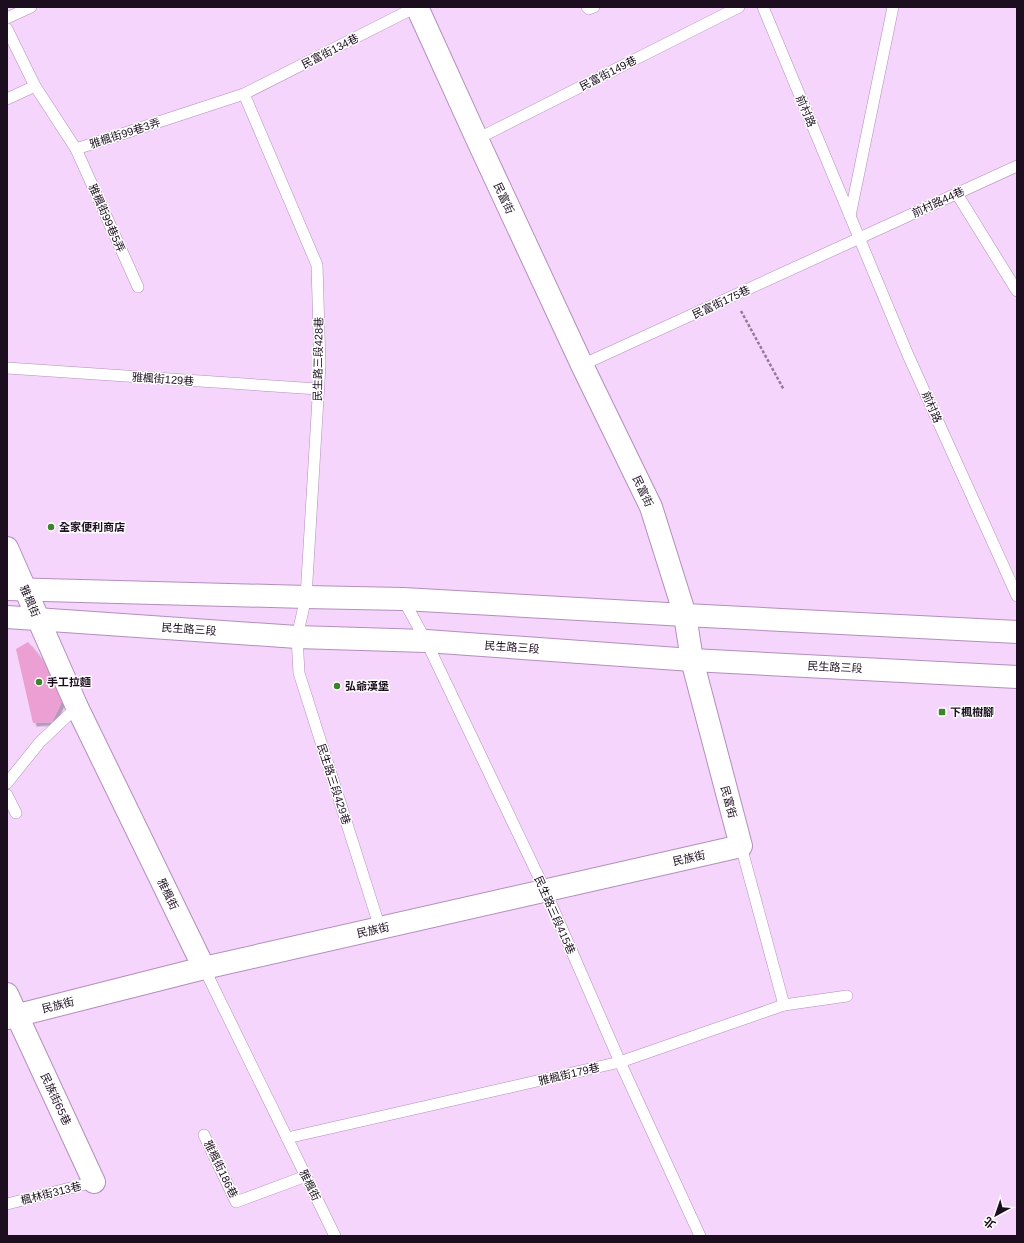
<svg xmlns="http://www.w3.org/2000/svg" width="1024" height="1243" font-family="Arial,'Noto Sans TC',sans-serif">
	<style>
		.building { fill: #ec9fd2; filter: url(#shadow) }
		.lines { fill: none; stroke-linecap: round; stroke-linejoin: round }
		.lane-casing { stroke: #b38ebc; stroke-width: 12 }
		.street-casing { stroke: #b38ebc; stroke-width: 24 }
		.primary-casing { stroke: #b38ebc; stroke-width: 24 }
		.path { stroke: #917a96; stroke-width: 2.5; stroke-dasharray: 3 2; stroke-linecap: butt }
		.lane { stroke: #fff; stroke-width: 11 }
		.street { stroke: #fff; stroke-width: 22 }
		.primary { stroke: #fff; stroke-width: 22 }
		.poi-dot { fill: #3c842b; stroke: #fff; stroke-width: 1.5 }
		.labels { text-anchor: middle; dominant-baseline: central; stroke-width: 3; stroke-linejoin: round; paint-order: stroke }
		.street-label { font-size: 11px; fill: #1c0e1f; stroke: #fff }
		.poi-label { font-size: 11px; font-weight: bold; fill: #1c0e1f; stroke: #fff; text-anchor: start }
	</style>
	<defs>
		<filter id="shadow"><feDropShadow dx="3.5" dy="3.5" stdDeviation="0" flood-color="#0004"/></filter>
	</defs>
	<rect width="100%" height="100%" fill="#f5d5fc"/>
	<!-- building -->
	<polygon class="building" points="28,642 45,663 62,701 52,722 33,723 16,649"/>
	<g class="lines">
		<!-- lane casing -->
		<g class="lane-casing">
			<g id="lane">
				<polyline points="587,7 589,9 594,7"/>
				<polyline points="763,7 908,355 1017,596"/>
				<polyline points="7,18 31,7"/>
				<polyline points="7,29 35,86 76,149 244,94 416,7"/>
				<polyline points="244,94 317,265 320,365 306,597 297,637 299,673 380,928"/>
				<polyline points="7,99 35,86"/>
				<polyline points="477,139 739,7"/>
				<polyline points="76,149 138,287"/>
				<polyline points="957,194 1017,291"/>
				<polyline points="850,216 893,7"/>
				<polyline points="582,365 1017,166"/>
				<polyline points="7,368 318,389"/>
				<polyline points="403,599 426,641 545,890 620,1062 700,1236"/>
				<polyline points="7,783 40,742 77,707"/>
				<polyline points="7,795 16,813"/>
				<polyline points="741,846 784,1005"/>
				<polyline points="204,968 335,1236"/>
				<polyline points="204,1135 236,1202 306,1176"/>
				<polyline points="287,1138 620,1062 784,1005 847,996"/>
				<polyline points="7,1204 94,1182"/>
			</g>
		</g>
		<!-- street casing -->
		<g class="street-casing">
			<g id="street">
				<polyline points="7,548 77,707 204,968"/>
				<polyline points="7,994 94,1182"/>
				<polyline points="7,1018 204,968 741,846 692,660 685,615 651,507 582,365 477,139 417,7"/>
			</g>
		</g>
		<!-- primary casing -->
		<g class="primary-casing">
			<g id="primary">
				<polyline points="7,589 306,597 403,599 685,615 1017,632"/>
				<polyline points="7,617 297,637 426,641 692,660 1017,677"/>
			</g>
		</g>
		<!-- path -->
		<polyline class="path" points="741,311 784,390"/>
		<!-- lane -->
		<use href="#lane" class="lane"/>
		<!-- street -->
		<use href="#street" class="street"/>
		<!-- primary -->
		<use href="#primary" class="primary"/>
	</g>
	<!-- markers -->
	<g class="poi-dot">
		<circle cx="51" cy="527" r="4"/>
		<circle cx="39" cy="682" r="4"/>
		<circle cx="337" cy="686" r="4"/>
		<rect x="938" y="708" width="8" height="8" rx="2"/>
	</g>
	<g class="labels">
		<!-- street labels -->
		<g class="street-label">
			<text transform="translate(330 51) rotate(-27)">民富街134巷</text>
			<text transform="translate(608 73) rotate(-27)">民富街149巷</text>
			<text transform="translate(806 111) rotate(67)">前村路</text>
			<text transform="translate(125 133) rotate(-18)">雅楓街99巷3弄</text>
			<text transform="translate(504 198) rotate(65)">民富街</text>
			<text transform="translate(938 202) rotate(-25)">前村路44巷</text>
			<text transform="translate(107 218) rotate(66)">雅楓街99巷5弄</text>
			<text transform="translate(721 302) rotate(-25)">民富街175巷</text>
			<text transform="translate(318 359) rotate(-89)">民生路三段428巷</text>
			<text transform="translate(163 379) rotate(4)">雅楓街129巷</text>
			<text transform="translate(932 407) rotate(66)">前村路</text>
			<text transform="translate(643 491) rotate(65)">民富街</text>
			<text transform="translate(30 601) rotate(67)">雅楓街</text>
			<text transform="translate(189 629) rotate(4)">民生路三段</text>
			<text transform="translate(512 647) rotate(4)">民生路三段</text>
			<text transform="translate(835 667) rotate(3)">民生路三段</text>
			<text transform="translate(334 784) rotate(72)">民生路三段429巷</text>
			<text transform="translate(729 802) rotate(75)">民富街</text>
			<text transform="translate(689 858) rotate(-13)">民族街</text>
			<text transform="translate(168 894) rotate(64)">雅楓街</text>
			<text transform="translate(555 915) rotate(66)">民生路三段415巷</text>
			<text transform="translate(373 930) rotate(-13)">民族街</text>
			<text transform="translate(58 1005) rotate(-14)">民族街</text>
			<text transform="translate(569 1074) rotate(-13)">雅楓街179巷</text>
			<text transform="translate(56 1099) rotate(65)">民族街65巷</text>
			<text transform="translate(221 1169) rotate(64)">雅楓街186巷</text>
			<text transform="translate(310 1185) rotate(64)">雅楓街</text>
			<text transform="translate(51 1193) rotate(-14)">楓林街313巷</text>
		</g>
		<!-- poi labels -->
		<g class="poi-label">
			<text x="59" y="527">全家便利商店</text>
			<text x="47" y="682">手工拉麵</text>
			<text x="345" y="686">弘爺漢堡</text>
			<text x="950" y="712">下楓樹腳</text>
		</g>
	</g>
	<!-- border -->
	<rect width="1024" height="1243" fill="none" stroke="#1c0e1f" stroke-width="16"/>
	<!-- north arrow -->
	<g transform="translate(996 1215) rotate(220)" stroke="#ffffff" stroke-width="3" paint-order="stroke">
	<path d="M0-3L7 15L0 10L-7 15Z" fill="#1c0e1f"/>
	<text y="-6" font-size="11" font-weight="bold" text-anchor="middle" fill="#1c0e1f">北</text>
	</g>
</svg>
